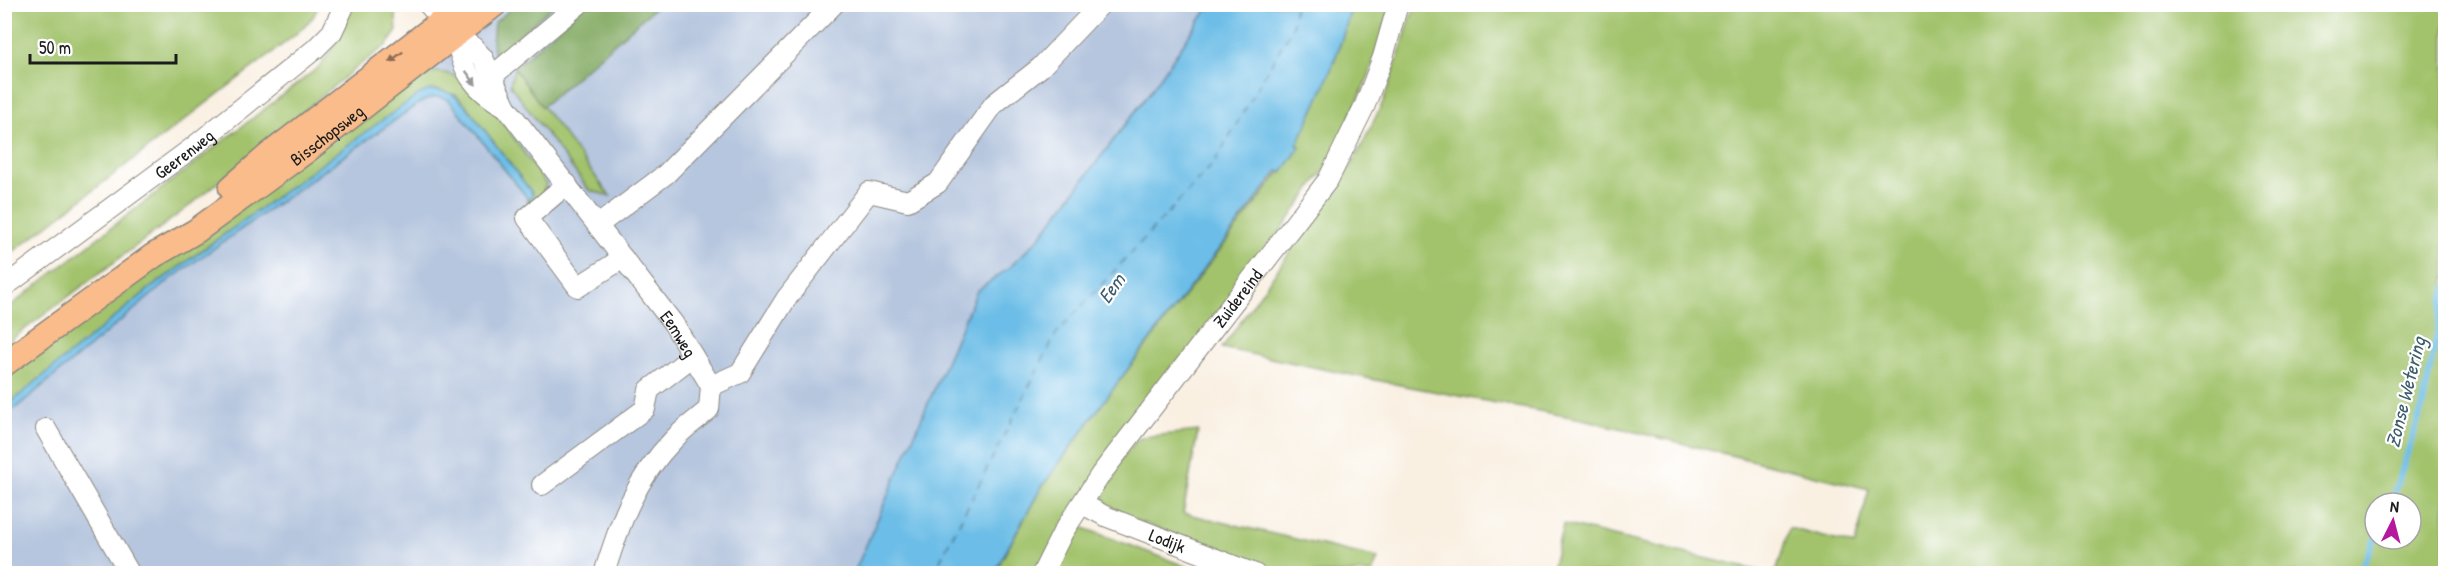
<svg xmlns="http://www.w3.org/2000/svg" width="2450" height="578" font-family="'Patrick Hand',sans-serif">
	<style>
		.industrial { fill: #b6c6de }
		.green { fill: #a2c36c; stroke: #5f7044; stroke-width: 1.5; fill-rule: evenodd }
		.forest { fill: #81a960; stroke: #4e623e; stroke-width: 1.5 }
		.water { fill: #6cbde7; stroke: #446c82; stroke-width: 1.5 }
		.lines { fill: none; stroke-linecap: round; stroke-linejoin: round }
		.stream { stroke: #6cbde7; stroke-width: 6 }
		.ferry { stroke: #3c5c6d; stroke-width: 1.5; stroke-dasharray: 8 6; stroke-linecap: butt }
		.minor-casing { stroke: #8a867f; stroke-width: 22 }
		.major-casing { stroke: #8a867f; stroke-width: 27 }
		.minor { stroke: #fff; stroke-width: 20 }
		.major { stroke: #fabc8b; stroke-width: 24 }
		.oneway { fill: #8b6c54 }
		.oneway2 { fill: #999 }
		.labels { text-anchor: middle; dominant-baseline: central; stroke-width: 4.5; stroke-linejoin: round; paint-order: stroke }
		.street-label { font-size: 18px; fill: #1c1c1c; stroke: #fff }
		.water-label { font-size: 20px; font-style: italic; fill: #3c5c6d; stroke: #fff }
	</style>
	<rect width="100%" height="100%" fill="#fff"/>
	<filter id="ink" filterUnits="userSpaceOnUse"><feTurbulence type="fractalNoise" baseFrequency=".0167" numOctaves="2"/><feDisplacementMap in="SourceGraphic" scale="12" xChannelSelector="R" yChannelSelector="G"/><feConvolveMatrix kernelMatrix="1 2 1 2 8 2 1 2 1" color-interpolation-filters="sRGB"/></filter>
	<filter id="wash" filterUnits="userSpaceOnUse"><feTurbulence type="fractalNoise" baseFrequency=".008" numOctaves="4" result="noise"/><feDisplacementMap in="SourceGraphic" scale="24" xChannelSelector="R" yChannelSelector="G"/><feGaussianBlur stdDeviation="1.35" result="paint"/><feColorMatrix in="noise" values="0 0 0 0 0 0 0 0 0 0 0 0 0 0 0 0 0 1.4 0 .05"/><feComposite in="paint" operator="in"/></filter>
	<g filter="url(#wash)">
		<rect width="100%" height="100%" fill="#f9f0e2"/>
		<!-- industrial -->
		<polygon class="industrial" points="510,5 1217,5 865,573 5,574 5,397"/>
		<!-- green -->
		<g class="green">
			<polygon points="5,4 319,4 319,5 313,17 295,35 5,258"/>
			<polygon points="395,4 397,31 387,45 357,67 192,204 5,344 5,310 320,66 330,52 352,5"/>
			<path d="M1352 5H1391L1370 73 1330 162 1034 573 994 574 1041 488 1116 385 1300 146 1296 144C1322 96 1338 57 1352 5Z"/>
			<path d="M1415 5H2445V573H1776L1789 528 1855 545 1869 489 1587 420 1400 385 1222 348 1353 163 1384 100ZM2375 503H2411V539H2375Z"/>
			<polygon points="514,68 610,196 589,190 510,85"/>
			<path d="M437 72C448 73 459 76 468 83 496 107 523 153 546 184L541 199 530 206 527 199 529 200 533 194 467 107 456 95 437 90 213 242 149 289 5 408 4 377 415 77Z"/>
			<path d="M1198 431 1183 513 1378 558 1372 573H1279L1110 511C1089 488 1123 458 1137 440L1143 437Z"/>
			<polygon points="1563,524 1767,573 1551,573"/>
			<polygon points="1081,527 1204,573 1054,573"/>
		</g>
		<!-- forest -->
		<g class="forest">
			<polygon points="516,4 554,5 495,57 492,43 494,23"/>
			<polygon points="584,5 658,5 542,107 514,68"/>
		</g>
		<!-- water -->
		<g class="water">
			<path d="M1210 5H1352C1338 56 1322 96 1297 144L1300 147 1282 173 1278 171 1116 385 1041 488 994 573H854L977 291 1010 267 1039 238 1150 92Z"/>
			<path d="M430 90C447 89 456 95 467 107L533 194 529 200 449 100C437 94 429 98 418 104L172 278 5 417V407L149 289 385 118 420 94Z"/>
		</g>
		<g class="lines">
			<!-- stream -->
			<g class="stream">
				<polyline points="2391,503 2423,405 2446,288"/>
				<polyline points="2359,574 2375,539"/>
			</g>
			<!-- ferry -->
			<polyline class="ferry" points="933,574 1056,334 1214,163 1292,28 1295,4"/>
		</g>
	</g>
	<g filter="url(#ink)">
		<g class="lines">
			<!-- minor casing -->
			<g class="minor-casing">
				<g id="minor">
					<path id="s1" d="M428 4 456 36 473 47 483 58 506 107 673 323 711 386 709 409C698 419 684 428 674 439 635 479 620 522 604 574"/>
					<path d="M456 36C462 72 474 90 506 107"/>
					<polyline points="491,77 579,4"/>
					<polyline points="567,184 527,218 578,287 623,258"/>
					<polyline points="598,225 666,174 834,4"/>
					<path id="s2" d="M4 287 192 148 315 49 332 32 345 4"/>
					<polyline points="711,386 740,373 786,299 869,192 908,201 938,183 994,104 1041,67 1101,4"/>
					<polyline points="46,429 130,574"/>
					<polyline points="542,485 645,409 649,390 693,356"/>
					<path id="s3" d="M1082 504 1105 516 1255 574"/>
					<path id="s4" d="M1042 574 1063 532 1101 474 1328 180 1365 105 1383 57 1398 4"/>
				</g>
			</g>
			<!-- major casing -->
			<g class="major-casing">
				<g id="major">
					<polyline points="231,188 269,155 464,4"/>
					<path id="s5" d="M4 364 153 256 196 231 306 151 495 4"/>
				</g>
			</g>
			<!-- minor -->
			<use href="#minor" class="minor"/>
			<!-- major -->
			<use href="#major" class="major"/>
		</g>
		<!-- one-way arrows -->
		<defs><path id="oneway-solid" d="M-6-.8H1V-3.2L6.5 0L1 3.2V.8H-6Z" transform="scale(1.5)"/></defs>
		<use class="oneway" href="#oneway-solid" transform="translate(396 57) rotate(143)"/>
		<use class="oneway2" href="#oneway-solid" transform="translate(471 78) rotate(54)"/>
	</g>
	<g class="labels">
		<!-- street labels -->
		<g class="street-label">
			<text stroke="none"><textPath href="#s5" startOffset="396">Bisschopsweg</textPath></text>
			<text stroke="none"><textPath href="#s2" startOffset="224">Geerenweg</textPath></text>
			<text stroke="none"><textPath href="#s4" startOffset="339">Zuidereind</textPath></text>
			<text stroke="none"><textPath href="#s1" startOffset="417">Eemweg</textPath></text>
			<text stroke="none"><textPath href="#s3" startOffset="93">Lodijk</textPath></text>
		</g>
		<!-- water labels -->
		<g class="water-label">
			<text transform="translate(1111 288) rotate(-54)">Eem</text>
			<text transform="translate(2405 392) rotate(-76)">Zonse Wetering</text>
		</g>
	</g>
	<!-- margin -->
	<rect width="2450" height="578" fill="none" stroke="#fff" stroke-width="24"/>
	<!-- north arrow -->
	<g transform="translate(2393 521) rotate(6)"><circle r="28" fill="#ffffff" stroke="#a4a4a4" stroke-width="1.5"/>
	<path d="M0-4.5L10 22L0 15L-10 22Z" fill="#b5179e"/>
	<text y="-9" font-size="16" font-weight="bold" text-anchor="middle" fill="#1c1c1c">N</text>
	</g>
	<!-- scale -->
	<path d="M30 54v9h146v-9" fill="none" stroke="#1c1c1c" stroke-width="3"/>
	<text x="39" y="54" font-size="18" fill="#1c1c1c" stroke="#ffffff" stroke-width="4.5" paint-order="stroke">50 m</text>
</svg>
